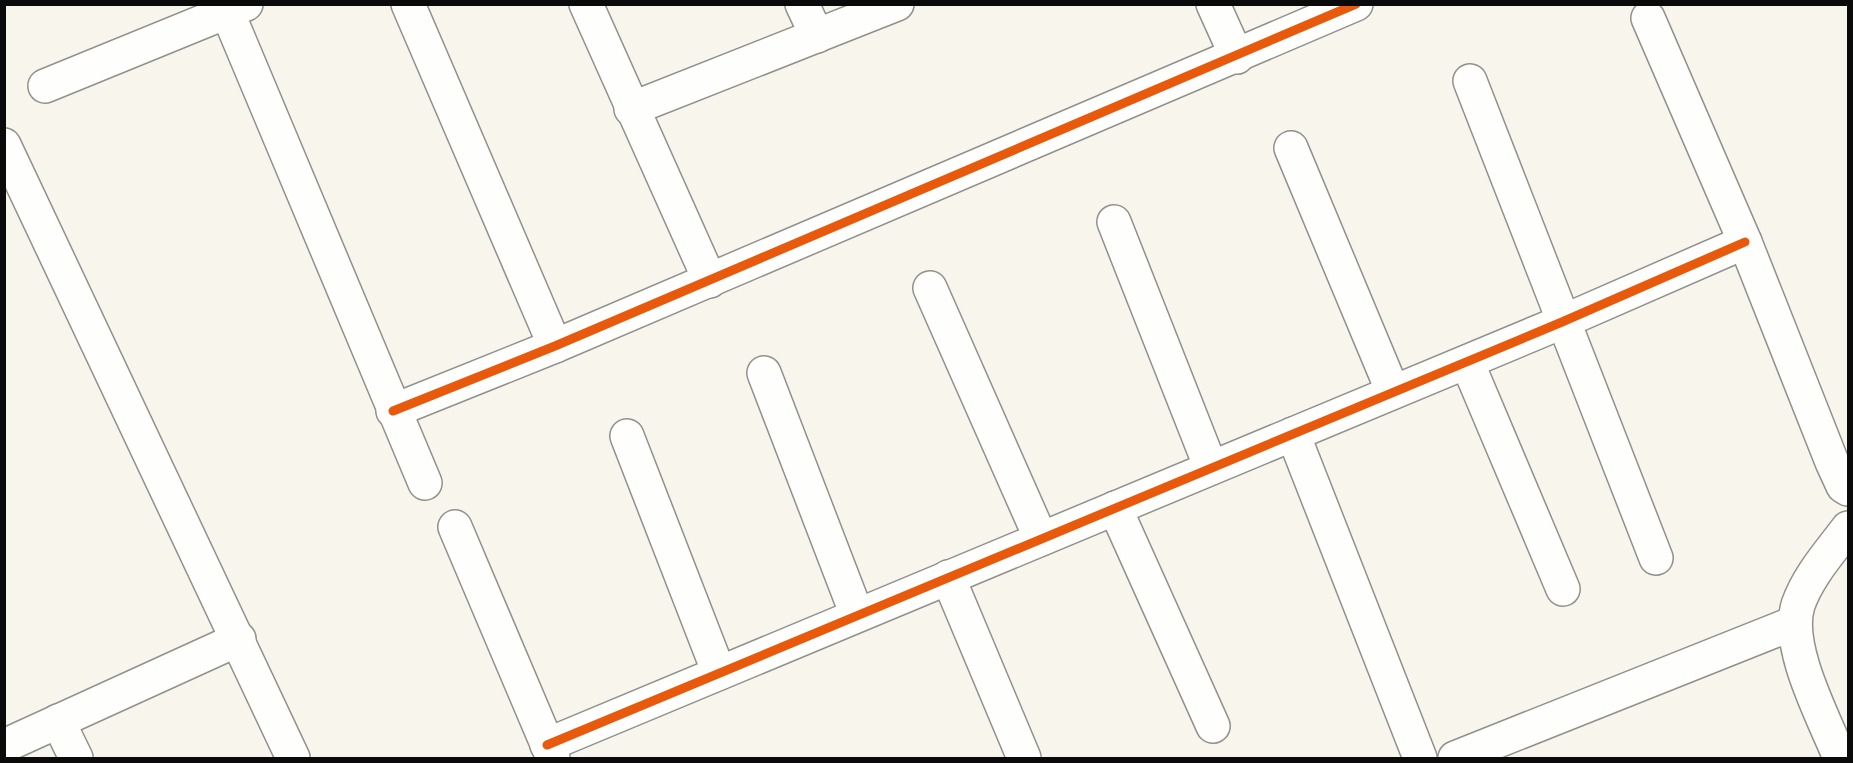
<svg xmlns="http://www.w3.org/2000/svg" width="1853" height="763" font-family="Spectral,serif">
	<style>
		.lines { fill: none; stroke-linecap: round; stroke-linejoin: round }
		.minor-casing { stroke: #91908c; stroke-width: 36 }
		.minor { stroke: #fefefc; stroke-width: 33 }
		.cycleway-casing { stroke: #fff; stroke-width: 13 }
		.cycleway { stroke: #e8590c; stroke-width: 9 }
	</style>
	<rect width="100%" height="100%" fill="#f8f5ed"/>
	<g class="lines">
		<!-- minor casing -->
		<g class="minor-casing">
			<g id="minor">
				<polyline points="224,4 425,483"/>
				<polyline points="408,4 555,346"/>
				<polyline points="586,4 710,281"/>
				<polyline points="802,4 817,36"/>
				<polyline points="1213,4 1237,57"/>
				<polyline points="1648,18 1745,242 1832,462 1843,486 1848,489"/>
				<polyline points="1470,81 1656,558"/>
				<polyline points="45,86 246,4"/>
				<polyline points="631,109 897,4"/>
				<polyline points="4,145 293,758"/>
				<polyline points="1291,148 1393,392"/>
				<polyline points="1114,222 1211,468"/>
				<polyline points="930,288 1041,539"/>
				<polyline points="1467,362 1563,589"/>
				<polyline points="764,373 857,615"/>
				<polyline points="393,411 555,346 1356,4"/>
				<polyline points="1293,434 1420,758"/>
				<polyline points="627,436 719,673"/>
				<polyline points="1115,508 1213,726"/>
				<polyline points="455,527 553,758"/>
				<polyline points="948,577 1024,758"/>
				<polyline points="58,721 76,758"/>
				<polyline points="547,745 1562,322 1745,242"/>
				<polyline points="4,746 239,639"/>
				<polyline points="1455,758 1794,623"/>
				<path d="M1840 758C1824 718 1785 647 1798 605 1808 576 1830 552 1848 528"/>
			</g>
		</g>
		<!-- minor -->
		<use href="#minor" class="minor"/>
		<!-- cycleway casing -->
		<g class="cycleway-casing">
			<g id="cycleway">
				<polyline points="393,411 555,346 1356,4"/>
				<polyline points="547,745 1562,322 1745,242"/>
			</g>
		</g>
		<!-- cycleway -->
		<use href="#cycleway" class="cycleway"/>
	</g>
	<!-- border -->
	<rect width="1853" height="763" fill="none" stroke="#0a0a0a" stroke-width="12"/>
</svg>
